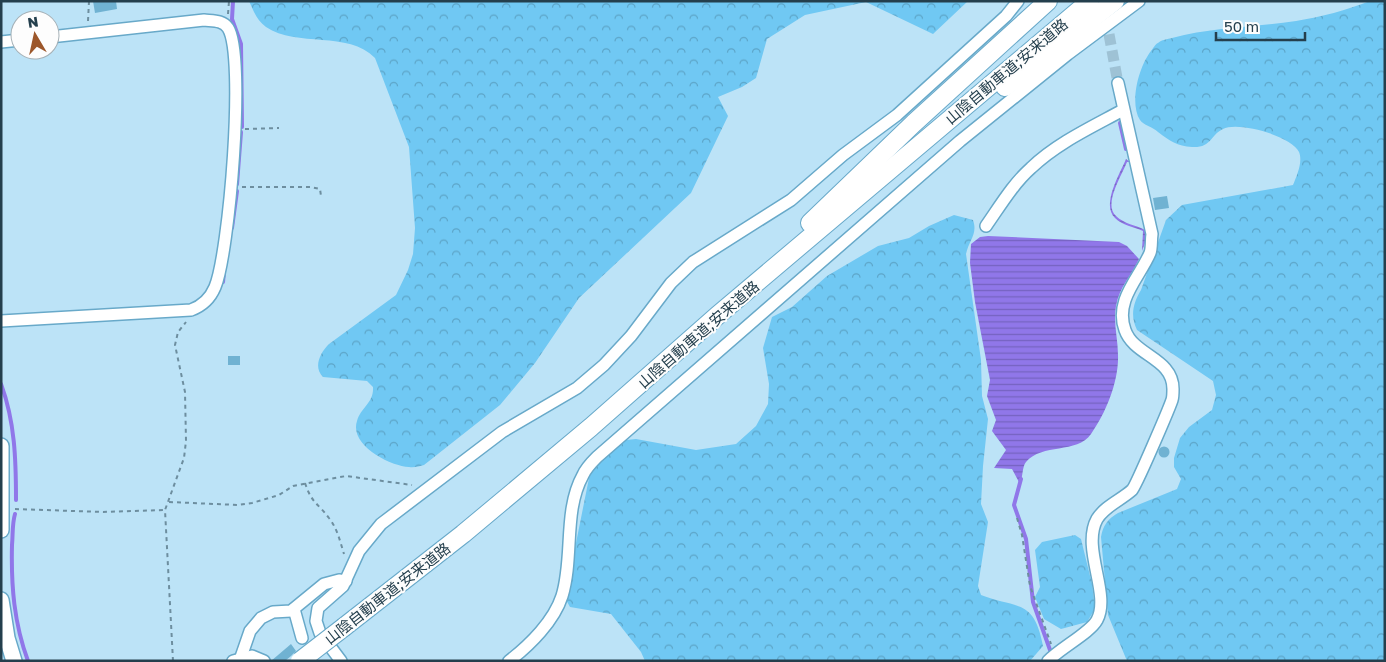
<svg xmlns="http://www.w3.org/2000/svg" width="1386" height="662" font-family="'Golos Text','Noto Sans JP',sans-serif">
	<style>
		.forest { fill: url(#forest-crowns) }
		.water { fill: url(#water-rules) }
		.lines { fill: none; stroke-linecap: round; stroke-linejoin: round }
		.stream { stroke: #9077e9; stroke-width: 4 }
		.building { fill: #70b2d2 }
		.minor-tunnel { stroke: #9ec2d5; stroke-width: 11; stroke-dasharray: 11 5.5; stroke-linecap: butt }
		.minor-casing { stroke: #68a9c9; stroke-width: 14 }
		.major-casing { stroke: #68a9c9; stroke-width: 18 }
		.highway-casing { stroke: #68a9c9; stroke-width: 20 }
		.path { stroke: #6d8e9f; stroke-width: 2; stroke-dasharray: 4 4; stroke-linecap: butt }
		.minor { stroke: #fff; stroke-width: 11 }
		.major { stroke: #fff; stroke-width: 15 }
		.highway { stroke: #fff; stroke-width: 18 }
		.highway-bridge-casing { stroke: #68a9c9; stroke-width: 20; stroke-linecap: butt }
		.highway-bridge { stroke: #fff; stroke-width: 18 }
		.labels { text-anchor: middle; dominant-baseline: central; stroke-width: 4; stroke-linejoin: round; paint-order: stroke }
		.street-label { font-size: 15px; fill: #243f4d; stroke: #fdfdfd }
	</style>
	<defs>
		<pattern id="forest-crowns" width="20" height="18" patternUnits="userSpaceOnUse" patternTransform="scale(1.25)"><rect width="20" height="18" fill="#70c8f3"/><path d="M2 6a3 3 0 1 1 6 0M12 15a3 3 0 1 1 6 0" fill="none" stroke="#5ca4c7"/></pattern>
		<pattern id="water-rules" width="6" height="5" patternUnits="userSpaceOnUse" patternTransform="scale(1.25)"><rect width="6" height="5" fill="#9077e9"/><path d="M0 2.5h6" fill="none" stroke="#7563bf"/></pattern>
	</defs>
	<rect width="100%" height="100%" fill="#bce3f7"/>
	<!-- forest -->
	<g class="forest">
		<path d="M249 1H968L933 34 866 2 805 15 767 39 756 78 742 87 718 97 728 116 691 193 579 298 535 363 500 405 424 465C420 466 414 468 409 467 390 466 349 445 357 421 361 407 374 403 373 387L367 381 323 377C313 367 320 353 329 344L396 295 408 270 413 254 415 228 409 147 375 58C348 30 297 48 266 27 257 21 253 10 249 1Z"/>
		<path d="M1370 1H1385V661H1127L1108 615 1101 537C1103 525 1108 519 1118 513L1177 489 1181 479 1174 467V458L1180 438 1189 427 1212 410 1216 395 1213 381 1137 330C1130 316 1133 303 1141 290L1166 220 1182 205 1293 185C1297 175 1303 162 1299 152 1292 136 1238 121 1223 129 1210 135 1212 148 1192 147 1177 146 1170 141 1158 132 1153 127 1143 125 1140 120 1129 103 1139 66 1151 51 1153 49 1155 44 1158 43 1161 40 1168 39 1172 38 1212 27 1255 27 1296 21 1321 17 1347 10 1370 1Z"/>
		<path d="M954 215 973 220C978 234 969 240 966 254L981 360 982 396 988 419 983 466 981 504 988 522 978 586 981 595C1017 609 1034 598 1043 646L1030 661H645L641 652 611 614 570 607 565 598 590 473 602 457 626 440 636 439 696 450 736 444 756 426 768 404 769 384 763 348 772 317 792 307 827 276 878 246 909 238 929 226Z"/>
		<polygon points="1075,535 1081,539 1092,584 1095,609 1087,622 1061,629 1044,619 1035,597 1040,587 1035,550 1042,542"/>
	</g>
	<!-- water -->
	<g class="water">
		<path d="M1126 159 1130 162H1127C1122 175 1103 204 1116 216 1124 224 1136 225 1145 230V243L1142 251 1143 231C1134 227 1122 225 1115 218 1101 204 1120 174 1126 159Z"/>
		<path d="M988 236 1119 242 1127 246 1139 259C1132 275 1119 287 1116 306 1113 323 1118 339 1118 355 1119 381 1106 413 1091 434 1077 454 1042 443 1026 462 1022 467 1023 477 1020 484L1012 469 994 468 1006 450 992 431 996 420 987 396 990 380 975 302 970 263 971 244 980 237Z"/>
	</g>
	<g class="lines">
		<!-- stream -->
		<g class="stream">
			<polyline points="233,1 232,19 241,44 242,127"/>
			<polyline points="1120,123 1126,149"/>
			<polyline points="237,184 241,132"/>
			<polyline points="232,228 237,191"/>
			<polyline points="223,282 224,272"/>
			<path d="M1 384C15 422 16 460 16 500"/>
			<polyline points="1021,479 1014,505 1026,539 1033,602 1050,650"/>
			<path d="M15 514C12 524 13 535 12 545 11 586 14 623 28 661"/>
		</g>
	</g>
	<!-- building -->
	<g class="building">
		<polygon points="93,1 116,1 117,9 95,13"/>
		<polygon points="1167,196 1169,208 1155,210 1153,198"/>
		<rect x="228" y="356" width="12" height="9"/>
		<circle cx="1164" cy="452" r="5.5"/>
		<polygon points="291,644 296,651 291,656 285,661 271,661"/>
	</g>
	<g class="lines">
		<!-- minor-tunnel -->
		<polyline class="minor-tunnel" points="1106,18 1118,83"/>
		<!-- minor casing -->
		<g class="minor-casing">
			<g id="minor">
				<polyline points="1,42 20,40"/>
				<path d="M986 226C1000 206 1013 184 1031 168 1057 143 1092 127 1123 110"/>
				<path d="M1 321 191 310C202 306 210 299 215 287 229 254 246 56 228 28 223 20 213 21 204 20L50 37"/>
				<polyline points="294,609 302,638"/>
				<polyline points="241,657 250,631 261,618 273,612 291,611 324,584 339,580 346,581"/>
				<polyline points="233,661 252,656 264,661"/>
				<polyline points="341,661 320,633 316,621 318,608 343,586 359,551 381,524 502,432 577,388 604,365 631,336 671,283 693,262 791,200 843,155 897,115 1006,16 1018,1"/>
				<path d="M509 661C530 645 554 621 562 596 574 557 563 511 583 475 586 468 592 462 597 457L960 141 1068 54 1139 1"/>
				<path d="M1048 661C1060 648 1090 633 1097 620 1111 594 1081 548 1097 519 1105 506 1121 500 1132 490 1136 486 1169 409 1172 400 1173 397 1173 392 1173 389 1173 358 1134 356 1125 330 1114 300 1140 277 1150 253 1152 248 1151 240 1152 234L1118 83"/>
			</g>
		</g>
		<!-- major casing -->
		<g class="major-casing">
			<g id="major">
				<polyline points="1,446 1,530"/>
				<polyline points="1,600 7,638 14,661"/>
			</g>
		</g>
		<!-- highway casing -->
		<g class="highway-casing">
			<g id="highway">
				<polyline points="1005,87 1115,1"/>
				<polyline points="810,223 914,123 1048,1"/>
				<polyline points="344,627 463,534 591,427 718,315 1090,1"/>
			</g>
		</g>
		<!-- path -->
		<g class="path">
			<polyline points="228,14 229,1"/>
			<polyline points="88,21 89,1"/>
			<polyline points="245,129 279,128"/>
			<polyline points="242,187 311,187 320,189 321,196"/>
			<path d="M305 483C312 504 318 503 329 518 337 528 340 541 344 554"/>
			<polyline points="169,502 238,505 252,503 279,495 293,486 346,476 412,485"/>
			<polyline points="15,509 103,512 165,510"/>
			<polyline points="1017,518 1022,535 1030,586 1051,644"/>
			<polyline points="173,661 165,510 184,458 186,441 185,392 175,345 178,332 186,322"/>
		</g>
		<!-- minor -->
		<use href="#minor" class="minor"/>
		<!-- major -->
		<use href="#major" class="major"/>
		<!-- highway -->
		<use href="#highway" class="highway"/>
		<!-- highway-bridge casing -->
		<g class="highway-bridge-casing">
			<polyline id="highway-bridge" points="300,661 344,627"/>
		</g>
		<!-- highway-bridge -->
		<use href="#highway-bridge" class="highway-bridge"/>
	</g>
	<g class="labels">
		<!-- street labels -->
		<g class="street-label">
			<text transform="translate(1006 71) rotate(-40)">山陰自動車道;安来道路</text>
			<text transform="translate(698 334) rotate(-41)">山陰自動車道;安来道路</text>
			<text transform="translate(387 593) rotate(-38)">山陰自動車道;安来道路</text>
		</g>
	</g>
	<!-- border -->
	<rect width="1386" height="662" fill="none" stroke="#243f4d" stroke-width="5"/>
	<!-- north arrow -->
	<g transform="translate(35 35) rotate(351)"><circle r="24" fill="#fdfdfd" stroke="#a6b1b7"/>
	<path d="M0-4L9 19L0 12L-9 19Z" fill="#9c572b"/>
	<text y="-8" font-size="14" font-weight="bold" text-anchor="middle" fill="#243f4d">N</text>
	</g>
	<!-- scale -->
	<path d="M1216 32v8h89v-8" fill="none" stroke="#243f4d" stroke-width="2.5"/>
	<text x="1224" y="32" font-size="15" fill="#243f4d" stroke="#fdfdfd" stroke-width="4" paint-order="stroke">50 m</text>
</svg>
